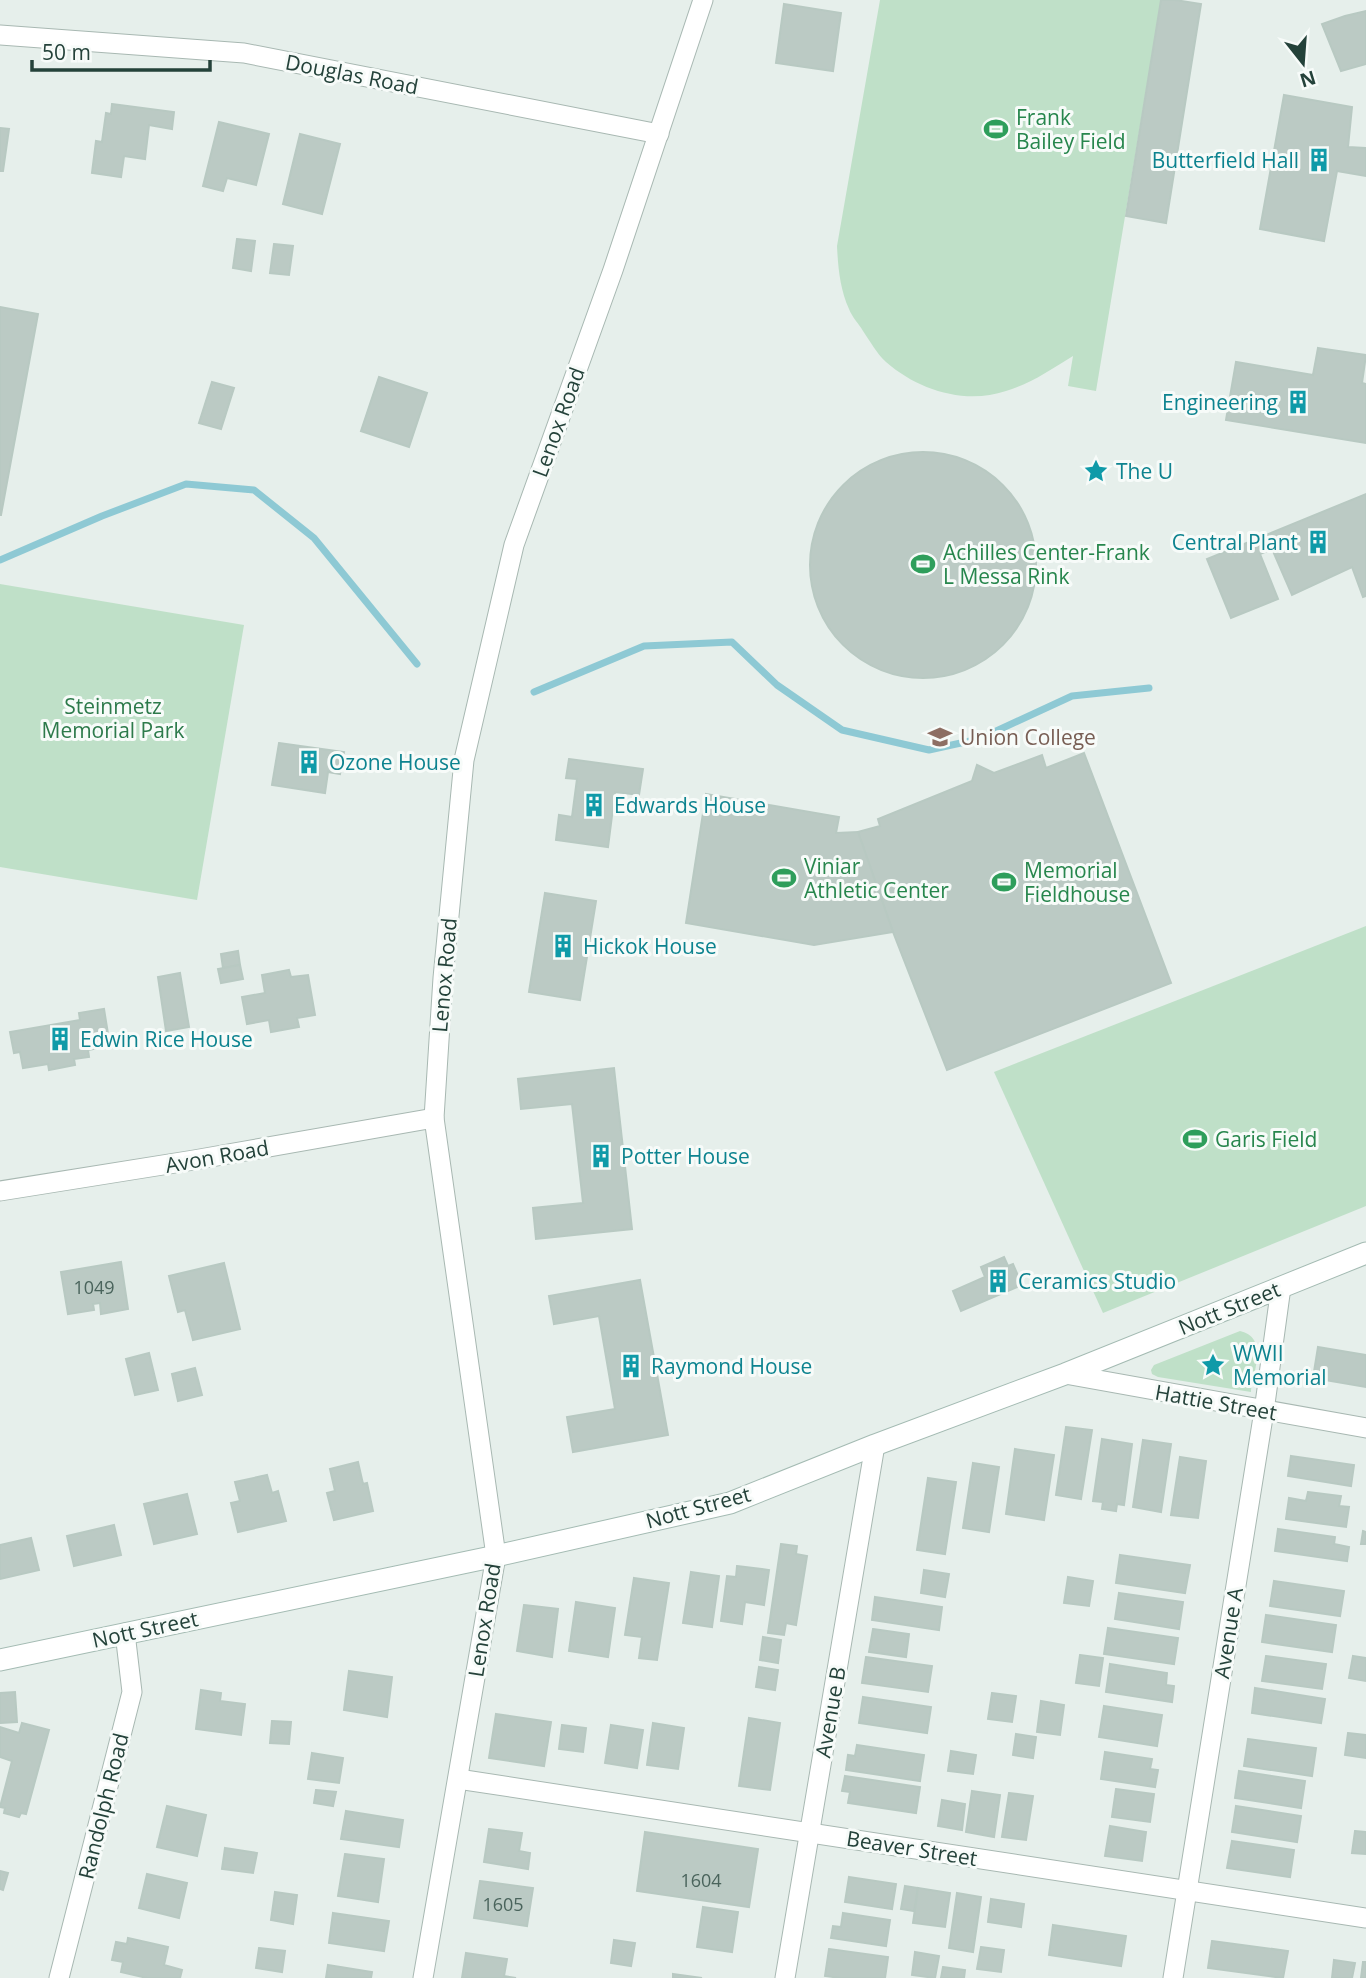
<svg xmlns="http://www.w3.org/2000/svg" width="1366" height="1978" font-family="'Open Sans',sans-serif">
	<style>
		.green { fill: #bfe0c8 }
		.lines { fill: none; stroke-linecap: round; stroke-linejoin: round }
		.stream { stroke: #8ec9d4; stroke-width: 7 }
		.building { fill: #bbcac4; stroke: #b8c9c2; stroke-width: 2 }
		.minor-casing { stroke: #a8b8b2; stroke-width: 21 }
		.secondary-casing { stroke: #a4bbb3; stroke-width: 23 }
		.minor { stroke: #fff; stroke-width: 19 }
		.secondary { stroke: #fff; stroke-width: 21 }
		.labels { text-anchor: middle; dominant-baseline: central; stroke-width: 6; stroke-linejoin: round; paint-order: stroke }
		.number-label { font-size: 18px; fill: #4a645c }
		.street-label { font-size: 21px; fill: #24423a; stroke: #f7fbf9 }
		.leisure-label { font-size: 21px; fill: #27864d; stroke: #f7fbf9; text-anchor: start }
		.culture-label { font-size: 21px; fill: #0d838f; stroke: #f7fbf9; text-anchor: start }
		.park-label { font-size: 21px; fill: #2d7a4b; stroke: #f7fbf9 }
		.education-label { font-size: 21px; fill: #785e54; stroke: #f7fbf9; text-anchor: start }
	</style>
	<rect width="100%" height="100%" fill="#e6efeb"/>
	<!-- green -->
	<g class="green">
		<path d="M880 0H1161L1096 391 1068 386 1073 356C1052 369 1030 384 1006 391 965 405 918 390 886 362 877 354 870 341 863 331 859 324 852 317 849 309 840 289 838 267 837 246Z"/>
		<polygon points="0,584 244,625 197,900 0,867"/>
		<polygon points="1366,926 1366,1206 1103,1313 994,1072"/>
		<path d="M1240 1331C1268 1337 1254 1371 1251 1392L1158 1377 1152 1374 1151 1370 1154 1365Z"/>
	</g>
	<g class="lines">
		<!-- stream -->
		<g class="stream">
			<polyline points="0,560 102,516 186,484 254,490 314,538 417,664"/>
			<polyline points="534,692 644,646 732,642 777,685 842,730 929,750 979,739 1072,696 1149,688"/>
		</g>
	</g>
	<!-- building -->
	<g class="building">
		<polygon points="1161,0 1175,0 1201,4 1166,223 1126,216"/>
		<polygon points="784,4 841,13 833,71 776,63"/>
		<polygon points="1366,11 1366,64 1341,71 1322,24 1345,16"/>
		<polygon points="1284,95 1352,107 1348,147 1366,148 1366,176 1337,171 1324,241 1260,229"/>
		<polygon points="112,104 174,112 172,129 149,125 145,159 124,156 121,177 92,173 96,141 102,142 106,113 111,114"/>
		<polygon points="219,122 269,134 256,185 227,178 223,191 203,186"/>
		<polygon points="0,128 9,129 3,171 0,171"/>
		<polygon points="300,134 340,144 322,214 283,204"/>
		<polygon points="237,239 255,241 251,271 233,268"/>
		<polygon points="274,244 293,246 289,275 270,273"/>
		<polygon points="0,307 38,314 1,515 0,515"/>
		<polygon points="1318,348 1366,355 1362,383 1366,384 1366,443 1226,420 1236,362 1313,375"/>
		<polygon points="379,377 427,393 409,447 361,431"/>
		<polygon points="212,382 234,388 221,429 199,423"/>
		<circle cx="923" cy="565" r="113"/>
		<polygon points="1366,494 1366,596 1363,597 1352,567 1292,595 1266,535"/>
		<polygon points="1266,535 1272,549 1260,554 1278,599 1231,618 1207,559"/>
		<polygon points="279,743 344,752 340,774 328,772 325,793 272,785"/>
		<polygon points="1084,753 1171,983 947,1070 893,932 858,832 880,826 878,819 972,781 977,765 994,773 1042,755 1046,768"/>
		<polygon points="569,759 643,769 639,795 615,792 608,847 556,840 559,815 572,817 577,779 566,778"/>
		<polygon points="706,794 839,817 836,833 858,832 893,932 814,945 686,923"/>
		<polygon points="545,893 596,901 580,1000 529,992"/>
		<polygon points="238,951 240,965 223,968 221,954"/>
		<polygon points="240,965 243,979 221,983 218,969"/>
		<polygon points="289,970 291,977 308,975 315,1015 297,1018 299,1027 271,1032 269,1020 247,1024 242,997 265,993 262,975"/>
		<polygon points="180,973 189,1027 166,1031 158,977"/>
		<polygon points="104,1009 110,1046 88,1050 89,1057 74,1059 75,1065 49,1070 48,1064 23,1068 20,1052 14,1053 10,1032 80,1020 79,1013"/>
		<polygon points="614,1068 632,1229 536,1239 533,1208 583,1203 572,1104 521,1109 518,1079"/>
		<polygon points="1004,1257 1008,1266 1013,1264 1022,1285 961,1311 953,1291 985,1277 981,1267"/>
		<polygon points="121,1262 128,1309 101,1314 100,1303 93,1304 94,1310 68,1314 61,1272"/>
		<polygon points="224,1263 240,1329 193,1340 185,1310 178,1312 169,1276"/>
		<polygon points="640,1280 668,1435 573,1452 567,1417 615,1409 599,1316 554,1324 549,1296"/>
		<polygon points="1318,1347 1366,1355 1366,1387 1313,1378"/>
		<polygon points="149,1353 158,1390 135,1395 126,1359"/>
		<polygon points="195,1368 202,1395 178,1401 172,1374"/>
		<polygon points="1066,1427 1092,1430 1081,1499 1056,1495"/>
		<polygon points="1102,1439 1132,1444 1124,1505 1117,1504 1116,1511 1102,1509 1103,1502 1093,1501"/>
		<polygon points="1143,1440 1171,1444 1161,1512 1133,1507"/>
		<polygon points="1015,1449 1054,1455 1044,1520 1006,1514"/>
		<polygon points="1291,1456 1354,1465 1351,1486 1288,1476"/>
		<polygon points="1180,1457 1206,1461 1198,1518 1171,1515"/>
		<polygon points="358,1462 363,1484 367,1483 373,1511 334,1520 327,1493 335,1491 330,1469"/>
		<polygon points="973,1463 999,1467 989,1532 963,1528"/>
		<polygon points="267,1475 272,1493 278,1491 286,1521 238,1532 231,1503 240,1501 235,1482"/>
		<polygon points="928,1478 956,1482 945,1554 917,1550"/>
		<polygon points="1308,1492 1341,1496 1339,1506 1349,1507 1346,1527 1286,1519 1289,1498 1306,1501"/>
		<polygon points="187,1494 197,1534 154,1544 144,1504"/>
		<polygon points="114,1525 121,1555 74,1566 67,1536"/>
		<polygon points="1278,1529 1335,1537 1334,1544 1349,1547 1347,1561 1275,1551"/>
		<polygon points="1363,1531 1366,1532 1366,1544 1361,1544"/>
		<polygon points="31,1538 39,1570 0,1579 0,1545"/>
		<polygon points="781,1544 797,1546 796,1554 807,1556 796,1625 786,1623 784,1635 768,1633"/>
		<polygon points="1120,1555 1190,1565 1185,1593 1116,1583"/>
		<polygon points="737,1566 769,1570 764,1605 745,1602 742,1624 721,1621 727,1576 736,1577"/>
		<polygon points="924,1570 949,1574 945,1597 921,1593"/>
		<polygon points="691,1572 719,1576 712,1627 683,1623"/>
		<polygon points="1068,1577 1093,1581 1089,1606 1064,1603"/>
		<polygon points="634,1578 669,1583 657,1660 639,1658 642,1637 625,1635"/>
		<polygon points="1274,1581 1344,1591 1340,1616 1270,1606"/>
		<polygon points="1119,1593 1183,1602 1179,1629 1115,1619"/>
		<polygon points="875,1597 942,1607 939,1630 872,1620"/>
		<polygon points="576,1602 615,1608 608,1657 569,1651"/>
		<polygon points="524,1605 558,1609 552,1657 517,1651"/>
		<polygon points="1266,1615 1336,1625 1332,1652 1262,1642"/>
		<polygon points="1108,1628 1178,1638 1174,1664 1104,1654"/>
		<polygon points="873,1629 909,1634 906,1657 869,1652"/>
		<polygon points="763,1637 781,1640 778,1663 760,1660"/>
		<polygon points="1080,1655 1103,1658 1099,1686 1076,1683"/>
		<polygon points="1266,1656 1326,1664 1322,1689 1262,1681"/>
		<polygon points="1353,1656 1366,1658 1366,1681 1349,1678"/>
		<polygon points="866,1657 932,1666 928,1692 862,1683"/>
		<polygon points="1110,1664 1167,1673 1166,1685 1174,1686 1172,1702 1106,1692"/>
		<polygon points="759,1667 778,1670 775,1690 756,1687"/>
		<polygon points="349,1671 392,1677 387,1717 344,1710"/>
		<polygon points="1255,1688 1325,1699 1321,1723 1252,1713"/>
		<polygon points="201,1690 221,1693 220,1701 245,1704 241,1735 196,1729"/>
		<polygon points="15,1692 17,1722 0,1723 0,1693"/>
		<polygon points="992,1693 1016,1696 1012,1722 988,1719"/>
		<polygon points="863,1697 931,1707 927,1733 859,1723"/>
		<polygon points="1041,1701 1064,1705 1060,1735 1037,1732"/>
		<polygon points="1104,1706 1162,1715 1157,1746 1099,1737"/>
		<polygon points="496,1714 551,1722 544,1766 489,1758"/>
		<polygon points="749,1718 780,1723 770,1790 739,1786"/>
		<polygon points="272,1721 291,1722 289,1744 270,1743"/>
		<polygon points="22,1723 49,1730 26,1814 21,1813 19,1817 4,1813 5,1808 0,1807 12,1761 0,1757 0,1727 19,1733"/>
		<polygon points="653,1723 684,1728 678,1769 647,1765"/>
		<polygon points="562,1725 586,1728 583,1752 559,1749"/>
		<polygon points="611,1725 643,1730 637,1768 605,1763"/>
		<polygon points="1348,1733 1366,1735 1366,1758 1345,1755"/>
		<polygon points="1016,1734 1036,1737 1033,1758 1013,1755"/>
		<polygon points="1248,1739 1316,1748 1312,1776 1244,1766"/>
		<polygon points="857,1745 924,1755 920,1781 846,1770 848,1755 855,1756"/>
		<polygon points="951,1751 976,1755 973,1774 948,1771"/>
		<polygon points="1105,1752 1152,1759 1150,1769 1158,1770 1155,1787 1101,1779"/>
		<polygon points="312,1753 343,1758 339,1783 308,1779"/>
		<polygon points="1239,1771 1305,1781 1301,1808 1235,1798"/>
		<polygon points="845,1776 920,1787 916,1813 848,1803 850,1792 842,1791"/>
		<polygon points="1116,1789 1154,1794 1150,1822 1112,1817"/>
		<polygon points="316,1790 336,1792 333,1806 314,1803"/>
		<polygon points="972,1791 1000,1795 994,1837 966,1832"/>
		<polygon points="1009,1793 1033,1796 1026,1840 1002,1837"/>
		<polygon points="942,1800 965,1804 962,1830 938,1826"/>
		<polygon points="167,1806 206,1815 197,1856 157,1847"/>
		<polygon points="1236,1806 1301,1816 1297,1842 1232,1832"/>
		<polygon points="346,1811 403,1820 399,1847 341,1839"/>
		<polygon points="1110,1826 1146,1832 1142,1861 1105,1856"/>
		<polygon points="489,1829 522,1833 519,1851 530,1853 528,1869 484,1862"/>
		<polygon points="1355,1831 1366,1832 1366,1854 1352,1853"/>
		<polygon points="645,1832 758,1849 749,1907 637,1891"/>
		<polygon points="1232,1841 1294,1850 1290,1877 1227,1868"/>
		<polygon points="225,1848 257,1853 253,1873 222,1869"/>
		<polygon points="345,1854 384,1859 378,1902 338,1896"/>
		<polygon points="0,1871 8,1873 3,1890 0,1889"/>
		<polygon points="147,1874 187,1883 179,1918 139,1908"/>
		<polygon points="849,1877 896,1884 892,1909 845,1902"/>
		<polygon points="480,1881 533,1888 527,1926 474,1918"/>
		<polygon points="905,1886 918,1888 914,1911 901,1909"/>
		<polygon points="918,1888 950,1893 945,1927 913,1923"/>
		<polygon points="275,1892 297,1895 293,1924 271,1920"/>
		<polygon points="957,1893 981,1897 973,1952 949,1948"/>
		<polygon points="991,1899 1024,1904 1021,1927 988,1922"/>
		<polygon points="703,1907 738,1912 732,1952 697,1947"/>
		<polygon points="333,1913 389,1921 384,1951 329,1943"/>
		<polygon points="843,1913 890,1920 886,1946 831,1938 833,1926 841,1927"/>
		<polygon points="1053,1925 1126,1936 1121,1966 1049,1955"/>
		<polygon points="128,1938 168,1947 164,1965 182,1970 180,1978 147,1978 121,1972 123,1962 112,1960 116,1942 127,1944"/>
		<polygon points="614,1940 635,1943 631,1966 611,1963"/>
		<polygon points="1212,1941 1288,1951 1283,1978 1208,1968"/>
		<polygon points="981,1947 1004,1950 1001,1972 977,1969"/>
		<polygon points="259,1948 285,1951 282,1972 256,1968"/>
		<polygon points="829,1949 888,1957 885,1978 841,1978 825,1976"/>
		<polygon points="915,1952 939,1956 935,1978 912,1975"/>
		<polygon points="466,1953 507,1959 504,1976 516,1978 462,1978"/>
		<polygon points="1334,1960 1355,1963 1352,1978 1332,1978"/>
		<polygon points="1363,1962 1366,1962 1366,1978 1361,1978"/>
		<polygon points="328,1965 372,1972 371,1978 326,1978"/>
		<polygon points="943,1967 965,1970 964,1978 941,1978"/>
		<polygon points="673,1974 702,1978 673,1978"/>
	</g>
	<g class="lines">
		<!-- minor casing -->
		<g class="minor-casing">
			<g id="minor">
				<polyline points="0,35 244,53 659,134"/>
				<polyline points="0,1191 194,1160 434,1118"/>
				<polyline points="1065,1374 1366,1428"/>
				<polyline points="458,1779 1366,1918"/>
				<polyline points="59,1978 132,1692 125,1633"/>
				<polyline points="423,1978 496,1556 434,1118 443,978 464,760 514,545 613,270 703,0"/>
				<polyline points="785,1978 875,1445"/>
				<polyline points="1173,1978 1264,1411 1281,1287"/>
			</g>
		</g>
		<!-- secondary casing -->
		<g class="secondary-casing">
			<polyline id="secondary" points="0,1660 496,1556 730,1503 875,1445 1065,1374 1366,1253"/>
		</g>
		<!-- minor -->
		<use href="#minor" class="minor"/>
		<!-- secondary -->
		<use href="#secondary" class="secondary"/>
	</g>
	<!-- icons -->
	<defs>
		<g id="stadium-bare" transform="scale(1.89)"><path d="M0-5a6.5 5 0 1 0 0 10a6.5 5 0 1 0 0-10ZM-3.5-1.8h7v3.6h-7Z" fill="#2e9e5b" stroke="#f7fbf9" stroke-width="2.5" paint-order="stroke"/></g>
		<g id="building-bare" transform="scale(1.89)"><path d="M-4-6H4V6H1V3H-1V6H-4ZM-2.5-4.3h1.7v1.8h-1.7ZM.8-4.3h1.7v1.8H.8ZM-2.5-1h1.7V.8h-1.7ZM.8-1h1.7V.8H.8Z" fill="#0f9aa8" stroke="#f7fbf9" stroke-width="2.5" paint-order="stroke"/></g>
		<g id="sight-bare" transform="scale(1.89)"><path d="M0-6L1.8-2.2L6-1.7L2.9 1.2L3.7 5.4L0 3.3L-3.7 5.4L-2.9 1.2L-6-1.7L-1.8-2.2Z" fill="#0f9aa8" stroke="#f7fbf9" stroke-width="2.5" paint-order="stroke"/></g>
		<g id="university-bare" transform="scale(1.89)"><path d="M0-5L7-2L0 1L-7-2ZM-4 1L0 2.5L4 1V4Q0 6-4 4Z" fill="#8d6e63" stroke="#f7fbf9" stroke-width="2.5" paint-order="stroke"/></g>
	</defs>
	<g fill-rule="evenodd">
		<use href="#stadium-bare" x="996" y="129"/>
		<use href="#building-bare" x="1319" y="160"/>
		<use href="#building-bare" x="1298" y="402"/>
		<use href="#sight-bare" x="1096" y="471"/>
		<use href="#building-bare" x="1318" y="542"/>
		<use href="#stadium-bare" x="923" y="564"/>
		<use href="#university-bare" x="940" y="737"/>
		<use href="#building-bare" x="309" y="762"/>
		<use href="#building-bare" x="594" y="805"/>
		<use href="#stadium-bare" x="784" y="878"/>
		<use href="#stadium-bare" x="1004" y="882"/>
		<use href="#building-bare" x="563" y="946"/>
		<use href="#building-bare" x="60" y="1039"/>
		<use href="#stadium-bare" x="1195" y="1139"/>
		<use href="#building-bare" x="601" y="1156"/>
		<use href="#building-bare" x="998" y="1281"/>
		<use href="#sight-bare" x="1213" y="1365"/>
		<use href="#building-bare" x="631" y="1366"/>
	</g>
	<g class="labels">
		<!-- number labels -->
		<g class="number-label">
			<text x="94" y="1287">1049</text>
			<text x="701" y="1880">1604</text>
			<text x="503" y="1904">1605</text>
		</g>
		<!-- street labels -->
		<g class="street-label">
			<text transform="translate(352 74) rotate(11)">Douglas Road</text>
			<text transform="translate(558 422) rotate(-70)">Lenox Road</text>
			<text transform="translate(444 975) rotate(-85)">Lenox Road</text>
			<text transform="translate(217 1156) rotate(-10)">Avon Road</text>
			<text transform="translate(1229 1308) rotate(-22)">Nott Street</text>
			<text transform="translate(1216 1402) rotate(10)">Hattie Street</text>
			<text transform="translate(698 1507) rotate(-15)">Nott Street</text>
			<text transform="translate(484 1620) rotate(-81)">Lenox Road</text>
			<text transform="translate(145 1629) rotate(-12)">Nott Street</text>
			<text transform="translate(1228 1633) rotate(-81)">Avenue A</text>
			<text transform="translate(830 1712) rotate(-80)">Avenue B</text>
			<text transform="translate(103 1806) rotate(-76)">Randolph Road</text>
			<text transform="translate(912 1848) rotate(9)">Beaver Street</text>
		</g>
		<!-- leisure labels -->
		<g class="leisure-label">
			<text x="1016" y="117">Frank<tspan x="1016" dy="24">Bailey Field</tspan></text>
			<text x="943" y="552">Achilles Center-Frank<tspan x="943" dy="24">L Messa Rink</tspan></text>
			<text x="804" y="866">Viniar<tspan x="804" dy="24">Athletic Center</tspan></text>
			<text x="1024" y="870">Memorial<tspan x="1024" dy="24">Fieldhouse</tspan></text>
			<text x="1215" y="1139">Garis Field</text>
		</g>
		<!-- culture labels -->
		<g class="culture-label">
			<text x="1299" y="160" text-anchor="end">Butterfield Hall</text>
			<text x="1278" y="402" text-anchor="end">Engineering</text>
			<text x="1116" y="471">The U</text>
			<text x="1298" y="542" text-anchor="end">Central Plant</text>
			<text x="329" y="762">Ozone House</text>
			<text x="614" y="805">Edwards House</text>
			<text x="583" y="946">Hickok House</text>
			<text x="80" y="1039">Edwin Rice House</text>
			<text x="621" y="1156">Potter House</text>
			<text x="1018" y="1281">Ceramics Studio</text>
			<text x="1233" y="1353">WWII<tspan x="1233" dy="24">Memorial</tspan></text>
			<text x="651" y="1366">Raymond House</text>
		</g>
		<!-- park labels -->
		<g class="park-label">
			<text x="113" y="706">Steinmetz<tspan x="113" dy="24">Memorial Park</tspan></text>
		</g>
		<!-- education labels -->
		<g class="education-label">
			<text x="960" y="737">Union College</text>
		</g>
	</g>
	<!-- north arrow -->
	<g transform="translate(1303 63) rotate(163)" stroke="#f7fbf9" stroke-width="5" paint-order="stroke">
	<path d="M0-5L12 26L0 18L-12 26Z" fill="#24423a"/>
	<text y="-10" font-size="19" font-weight="bold" text-anchor="middle" fill="#24423a">N</text>
	</g>
	<!-- scale -->
	<path d="M32 60v10h178v-10" fill="none" stroke="#24423a" stroke-width="3.5"/>
	<text x="42" y="60" font-size="21" fill="#24423a" stroke="#f7fbf9" stroke-width="5" paint-order="stroke">50 m</text>
</svg>
